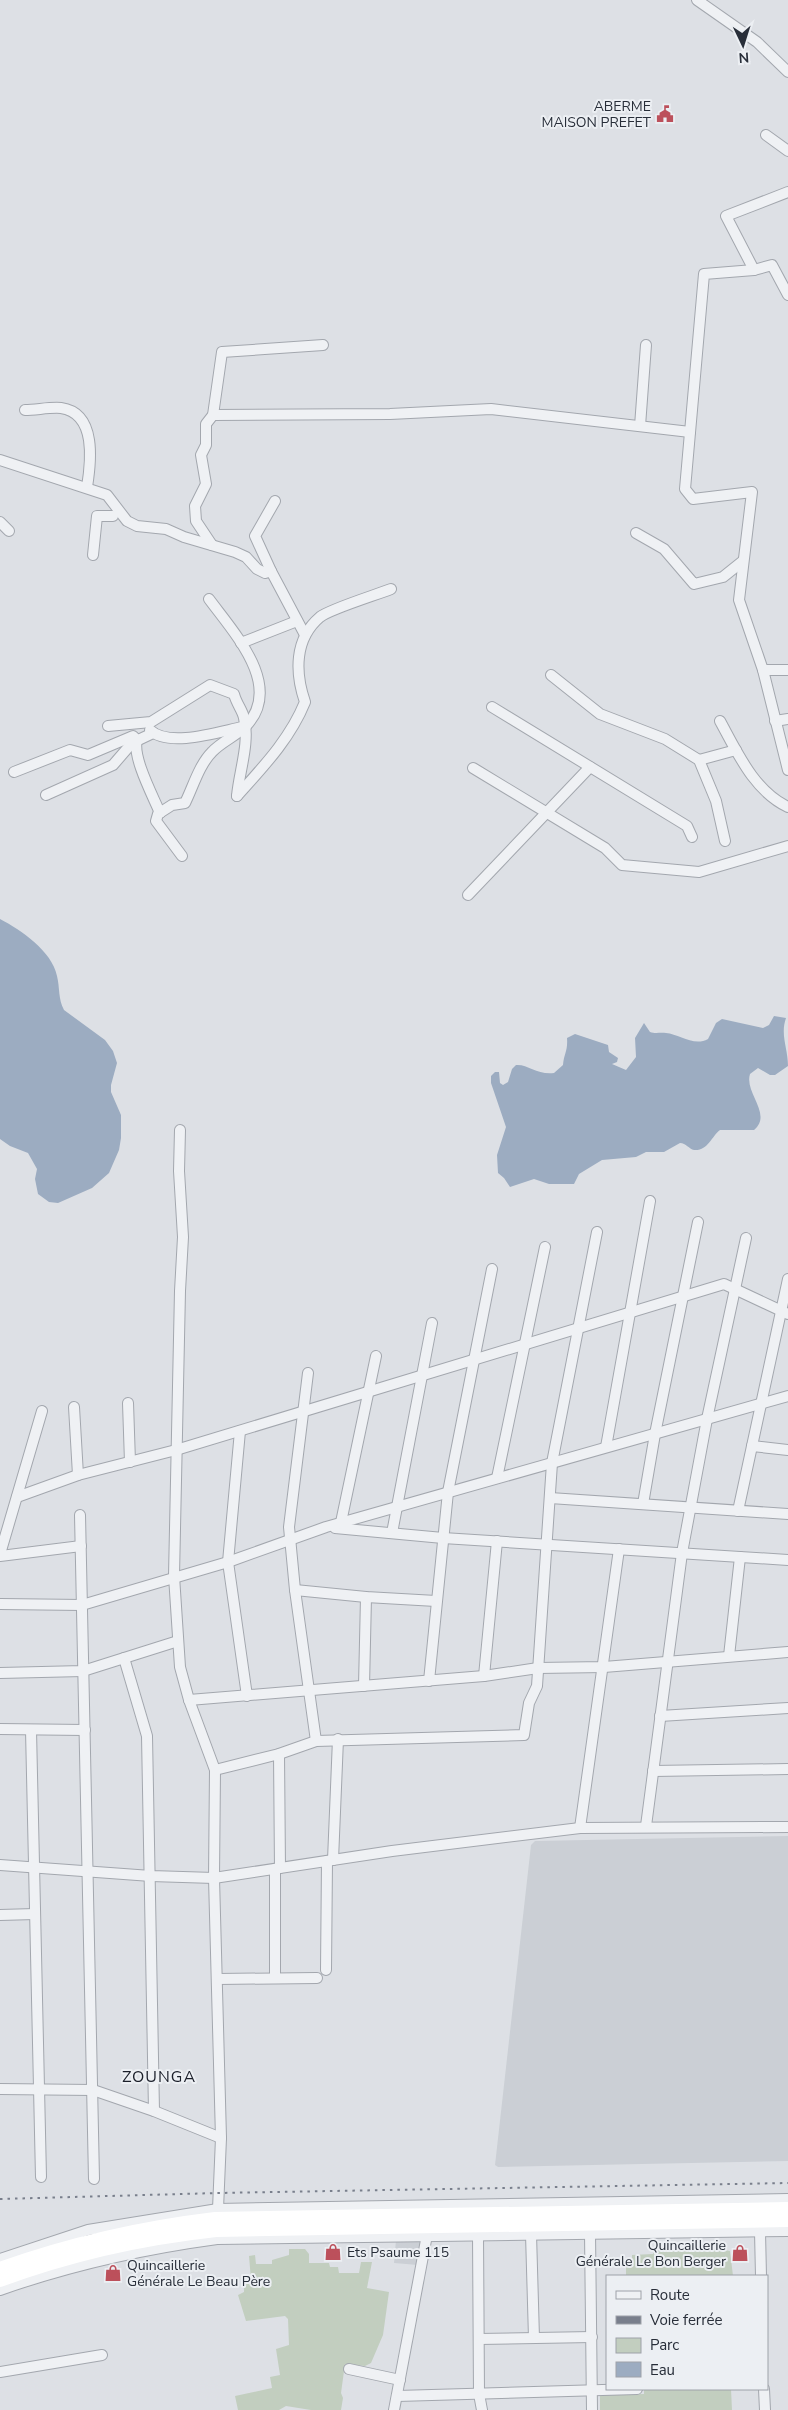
<svg xmlns="http://www.w3.org/2000/svg" width="788" height="2410" font-family="'Nunito Sans',sans-serif">
	<style>
		.built { fill: #cbcfd5 }
		.green { fill: #c2cebf }
		.water { fill: #9cacc1 }
		.lines { fill: none; stroke-linecap: round; stroke-linejoin: round }
		.minor-casing { stroke: #a3a7ae; stroke-width: 12 }
		.highway-casing { stroke: #868d9a; stroke-width: 16 }
		.minor { stroke: #eff1f4; stroke-width: 10 }
		.highway { stroke: #fff; stroke-width: 14 }
		.rail { stroke: #797f8c; stroke-width: 2; stroke-dasharray: 2.5 5; stroke-linecap: butt }
		.labels { text-anchor: middle; dominant-baseline: central; stroke-width: 4; stroke-linejoin: round; paint-order: stroke }
		.poi-label { font-size: 14px; fill: #282e39; stroke: #eceff3; text-anchor: end }
		.quarter-label { font-size: 16px; letter-spacing: 1px; fill: #1b1f2a; stroke: #eceff3 }
	</style>
	<rect width="100%" height="100%" fill="#dde0e5"/>
	<!-- built -->
	<g class="built">
		<polygon points="788,1836 788,2161 498,2167 495,2165 531,1845 535,1841"/>
		<polygon points="422,2239 418,2265 394,2263 396,2240"/>
	</g>
	<!-- green -->
	<g class="green">
		<polygon points="685,2242 704,2242 708,2247 730,2251 733,2276 626,2276 626,2266 632,2265 632,2255 653,2254 654,2250 685,2250"/>
		<polygon points="289,2249 305,2249 309,2254 309,2263 329,2263 330,2267 338,2267 339,2273 359,2273 361,2262 372,2262 367,2288 389,2292 383,2335 371,2363 365,2366 345,2364 341,2393 343,2398 341,2410 311,2410 286,2406 279,2410 238,2410 235,2396 272,2388 270,2377 280,2375 276,2349 289,2345 288,2319 285,2316 246,2321 238,2295 244,2292 244,2282 251,2280 249,2256 255,2255 256,2264 272,2264 272,2260 289,2255"/>
		<polygon points="644,2389 731,2389 732,2410 600,2410 600,2395 644,2394"/>
	</g>
	<!-- water -->
	<g class="water">
		<path d="M0 919C21 930 52 951 57 976 60 988 58 999 64 1010L105 1040 113 1051 117 1063 111 1085V1092L121 1115V1138L119 1150 109 1173 92 1188 58 1203 49 1202 38 1194 35 1179 37 1169 28 1153 10 1146 0 1139Z"/>
		<path d="M774 1016 786 1018C780 1035 788 1048 788 1066L775 1075H770L758 1068 750 1074C744 1093 773 1114 754 1130H720C711 1137 708 1151 694 1150 689 1149 686 1143 680 1143L664 1152H646L636 1157 602 1160 579 1174 574 1184H549L534 1179 510 1187 504 1178 498 1173 497 1155 506 1127 491 1083V1076L495 1072H499L500 1083 503 1085 508 1082 512 1069 516 1065C528 1064 537 1075 554 1073L563 1065C564 1053 568 1051 567 1038L575 1034 608 1045 609 1052 618 1058 617 1062 612 1064 626 1070 636 1057 635 1038 644 1023 650 1032C656 1034 660 1032 666 1033 679 1034 694 1047 708 1039L716 1023 722 1019 763 1028 769 1025Z"/>
	</g>
	<g class="lines">
		<!-- minor casing -->
		<g class="minor-casing">
			<g id="minor">
				<polyline points="697,0 757,42 788,72"/>
				<polyline points="766,135 788,151"/>
				<polyline points="754,270 726,216 788,192"/>
				<polyline points="788,295 772,265 754,270 704,274 685,489 693,499 752,492 739,600 763,670 788,770"/>
				<path d="M25 410C36 410 50 407 61 408 97 413 91 462 87 487"/>
				<polyline points="213,415 390,414 491,409 690,432"/>
				<polyline points="640,426 646,345"/>
				<polyline points="0,460 107,495 127,521 137,526 166,529 184,537 235,552 246,557 257,569 265,573 271,571 305,635"/>
				<polyline points="0,522 9,531"/>
				<polyline points="636,533 664,549 694,584 723,577 743,561"/>
				<polyline points="212,545 196,521 195,506 206,484 201,455 206,445 206,424 213,415 222,352 323,345"/>
				<polyline points="93,555 97,516 113,516"/>
				<polyline points="271,571 255,536 275,501"/>
				<polyline points="241,643 297,621"/>
				<polyline points="763,670 788,670"/>
				<polyline points="551,675 600,714 665,739 699,760 716,801 725,841"/>
				<polyline points="492,707 687,826 692,837"/>
				<path d="M720 721C737 752 754 791 788 807"/>
				<polyline points="775,721 788,719"/>
				<path d="M108 726 151 722 210 685 234 694C236 703 243 711 244 718 250 743 239 772 237 796"/>
				<path d="M150 730C169 748 218 732 242 727"/>
				<polyline points="699,760 736,750"/>
				<polyline points="473,768 605,848 622,865 699,872 788,846"/>
				<path d="M14 772 70 750 88 755 133 736 137 740C132 757 153 796 160 813"/>
				<polyline points="46,795 113,765 132,743 153,733"/>
				<path d="M237 796C263 767 290 739 305 702 295 673 294 639 320 617 330 609 376 595 391 589"/>
				<path d="M182 856 156 821 158 814 172 805 185 803C193 787 199 765 212 752 221 742 236 736 246 726 284 686 234 633 209 599"/>
				<polyline points="468,895 590,767"/>
				<polyline points="180,1130 179,1171 183,1237 180,1291 174,1576 180,1667 189,1700 215,1770 214,1878 221,2138 218,2209"/>
				<polyline points="308,1373 289,1527 295,1590 316,1741"/>
				<polyline points="128,1403 130,1462"/>
				<polyline points="74,1407 78,1475"/>
				<polyline points="240,1431 228,1562 247,1696"/>
				<polyline points="752,1446 788,1450"/>
				<polyline points="606,1447 650,1201"/>
				<polyline points="497,1478 545,1247"/>
				<polyline points="17,1497 78,1475 176,1450 724,1284 788,1314"/>
				<polyline points="550,1498 788,1514"/>
				<polyline points="643,1504 655,1434 698,1222"/>
				<polyline points="738,1511 788,1279"/>
				<polyline points="80,1515 94,2179"/>
				<polyline points="340,1527 376,1356"/>
				<polyline points="335,1528 443,1538 788,1560"/>
				<polyline points="392,1533 432,1323"/>
				<polyline points="0,1554 42,1411"/>
				<polyline points="0,1556 81,1546"/>
				<polyline points="295,1590 366,1597 436,1601"/>
				<polyline points="0,1604 82,1605 228,1562 326,1527 788,1396"/>
				<polyline points="729,1656 740,1557"/>
				<polyline points="124,1658 147,1736 154,2111"/>
				<polyline points="0,1673 83,1671 178,1641"/>
				<polyline points="484,1676 497,1541"/>
				<polyline points="429,1681 448,1492 492,1269"/>
				<polyline points="364,1686 366,1597"/>
				<polyline points="189,1700 484,1676 538,1668 604,1667 788,1652"/>
				<polyline points="660,1716 788,1708"/>
				<polyline points="0,1729 85,1730"/>
				<polyline points="31,1730 41,2177"/>
				<polyline points="279,1754 280,1868"/>
				<polyline points="215,1770 279,1754 316,1741 524,1735 529,1703 537,1686 552,1463 597,1232"/>
				<polyline points="653,1771 788,1769"/>
				<polyline points="646,1826 682,1553 707,1419 746,1238"/>
				<polyline points="580,1828 619,1549"/>
				<polyline points="333,1860 338,1739"/>
				<polyline points="0,1865 151,1876 214,1878 392,1851 580,1828 788,1827"/>
				<polyline points="275,1869 275,1978"/>
				<polyline points="0,1915 35,1914"/>
				<polyline points="326,1970 327,1861"/>
				<polyline points="218,1979 317,1978"/>
				<polyline points="0,2089 93,2090 154,2111 221,2138"/>
				<polyline points="760,2232 761,2276"/>
				<polyline points="590,2233 592,2410"/>
				<polyline points="478,2234 479,2394 482,2410"/>
				<polyline points="531,2234 534,2338"/>
				<polyline points="0,2259 88,2230 218,2209 788,2199"/>
				<path d="M0 2290C71 2265 143 2249 217 2239L788 2231"/>
				<polyline points="479,2339 592,2337"/>
				<polyline points="349,2369 400,2380"/>
				<polyline points="0,2372 102,2355"/>
				<polyline points="764,2389 765,2410"/>
				<polyline points="397,2396 637,2389"/>
				<polyline points="394,2410 427,2235"/>
			</g>
		</g>
		<!-- highway casing -->
		<g class="highway-casing">
			<g id="highway">
				<path d="M0 2269C70 2244 140 2228 215 2219L788 2209"/>
				<path d="M0 2280C70 2254 142 2238 216 2230L788 2220"/>
			</g>
		</g>
		<!-- minor -->
		<use href="#minor" class="minor"/>
		<!-- highway -->
		<use href="#highway" class="highway"/>
		<!-- rail -->
		<polyline class="rail" points="0,2199 218,2193 788,2183"/>
	</g>
	<!-- icons -->
	<defs>
		<g id="civic-bare" transform="scale(1.35)"><path d="M-.6-6.5H3V-4.5H.6V-3L4-1V1h2V6H-6V1h2V-1L-.6-3ZM-1.2 2.5V6h2.4V2.5Z" fill="#bc505b" stroke="#eceff3" stroke-width="2.5" paint-order="stroke"/></g>
		<g id="shop-bare" transform="scale(1.35)"><path d="M-5-2.5h2.3a2.7 3.5 0 0 1 5.4 0H5L5.5 6h-11ZM-1.5-2.5h3a1.5 2.3 0 0 0-3 0Z" fill="#bc505b" stroke="#eceff3" stroke-width="2.5" paint-order="stroke"/></g>
	</defs>
	<g fill-rule="evenodd">
		<use href="#civic-bare" x="665" y="114"/>
		<use href="#shop-bare" x="333" y="2252"/>
		<use href="#shop-bare" x="740" y="2253"/>
		<use href="#shop-bare" x="113" y="2273"/>
	</g>
	<g class="labels">
		<!-- poi labels -->
		<g class="poi-label">
			<text x="651" y="106">ABERME<tspan x="651" dy="16">MAISON PREFET</tspan></text>
			<text x="726" y="2245">Quincaillerie<tspan x="726" dy="16">Générale Le Bon Berger</tspan></text>
			<text x="347" y="2252" text-anchor="start">Ets Psaume 115</text>
			<text x="127" y="2265" text-anchor="start">Quincaillerie<tspan x="127" dy="16">Générale Le Beau Père</tspan></text>
		</g>
		<!-- quarter labels -->
		<g class="quarter-label">
			<text x="159" y="2077">ZOUNGA</text>
		</g>
	</g>
	<!-- legend -->
	<rect x="606" y="2275" width="162" height="115" fill="#eceff3" stroke="#9ea2a9"/>
	<rect x="616" y="2291" width="25" height="8" fill="#eff1f4" stroke="#9ea2a9"/>
	<text x="650" y="2300" font-size="15" fill="#282e39">Route</text>
	<rect x="616" y="2316" width="25" height="8" fill="#797f8c" stroke="#9ea2a9"/>
	<text x="650" y="2325" font-size="15" fill="#282e39">Voie ferrée</text>
	<rect x="616" y="2338" width="25" height="15" fill="#c2cebf" stroke="#9ea2a9"/>
	<text x="650" y="2350" font-size="15" fill="#282e39">Parc</text>
	<rect x="616" y="2362" width="25" height="15" fill="#9cacc1" stroke="#9ea2a9"/>
	<text x="650" y="2375" font-size="15" fill="#282e39">Eau</text>
	<!-- north arrow -->
	<g transform="translate(743 45) rotate(176)" stroke="#eceff3" stroke-width="4" paint-order="stroke">
	<path d="M0-4L9 19L0 12L-9 19Z" fill="#282e39"/>
	<text y="-8" font-size="14" font-weight="bold" text-anchor="middle" fill="#282e39">N</text>
	</g>
</svg>
